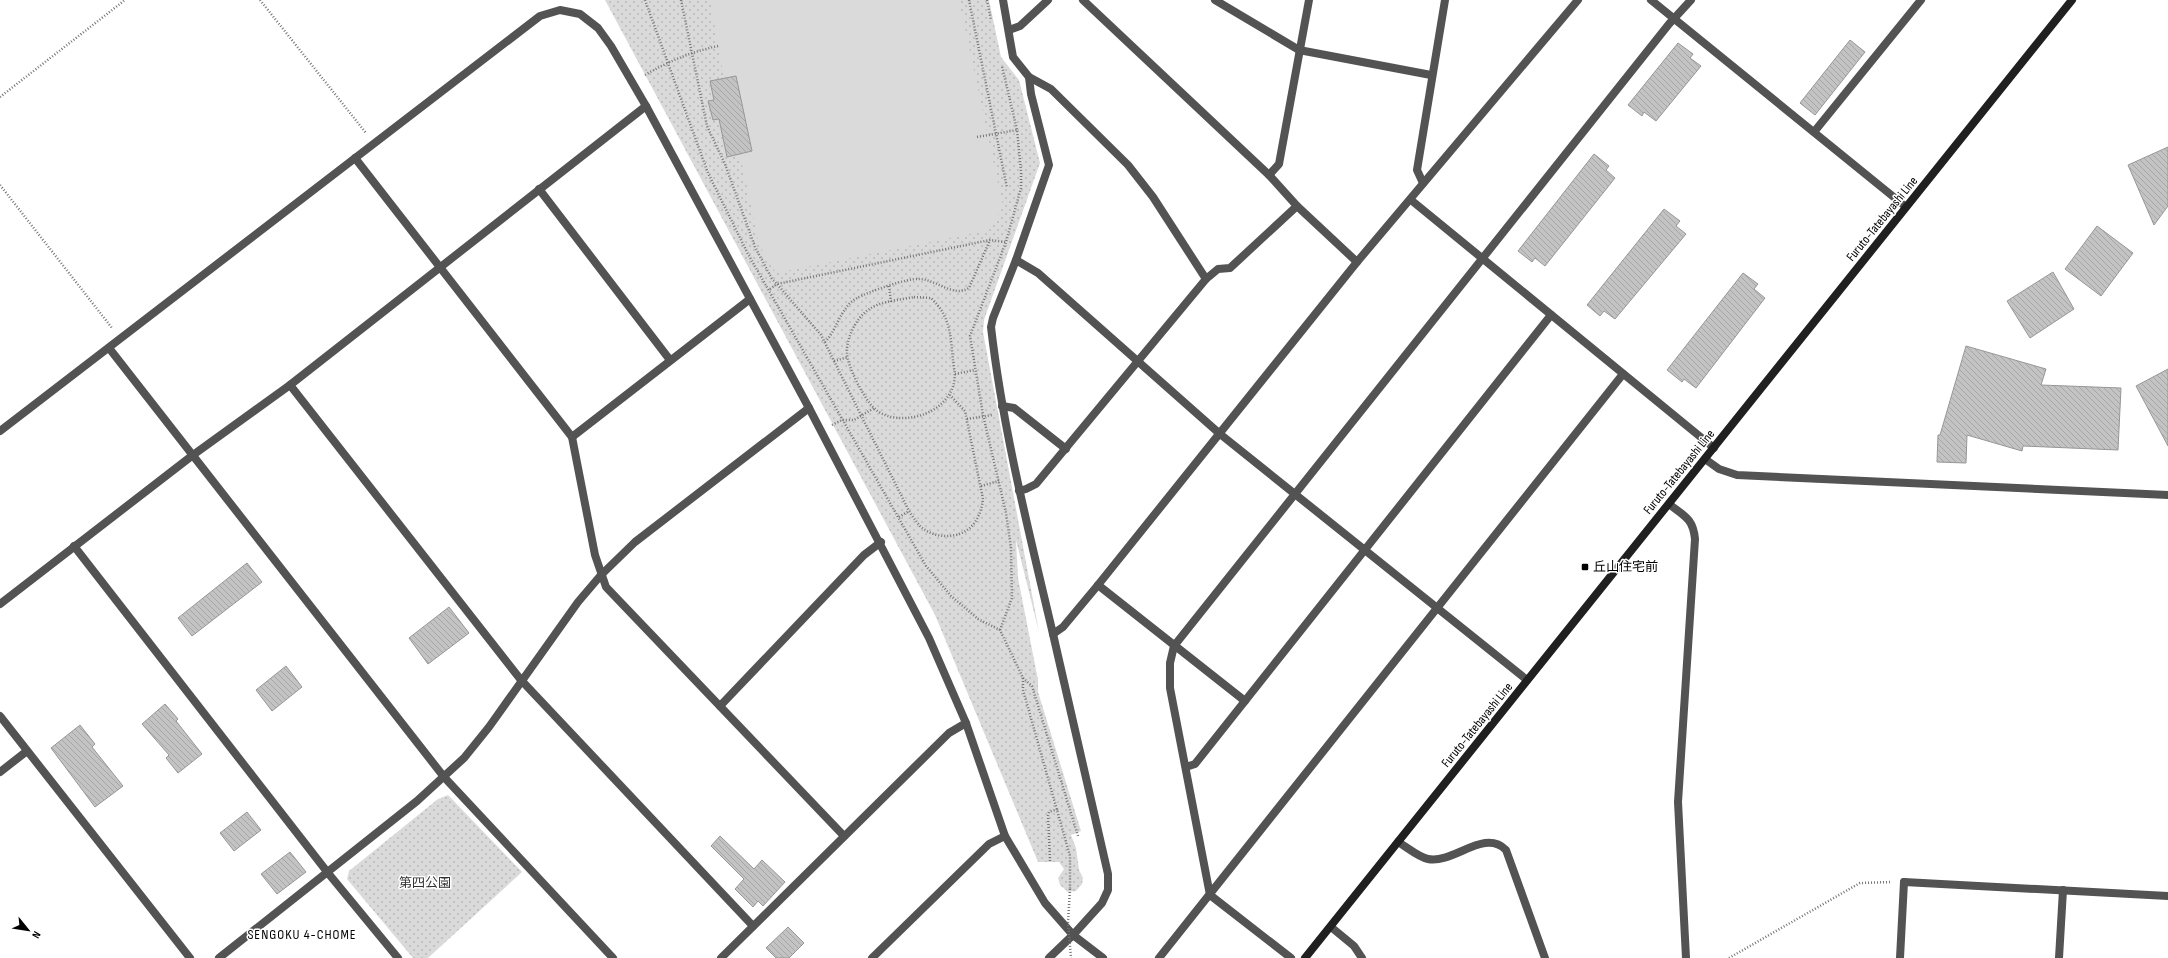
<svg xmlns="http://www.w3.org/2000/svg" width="2168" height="958" font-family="'Sofia Sans Condensed','Noto Sans JP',sans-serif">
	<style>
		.grass { fill: url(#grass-dots) }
		.pitch { fill: #dadada }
		.building { fill: url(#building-back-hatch); stroke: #979797 }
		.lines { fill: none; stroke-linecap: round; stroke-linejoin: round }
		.path { stroke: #757575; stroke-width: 2.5; stroke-dasharray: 1 2; stroke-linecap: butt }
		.service { stroke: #535353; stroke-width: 8 }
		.minor { stroke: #535353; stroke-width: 8 }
		.tertiary { stroke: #535353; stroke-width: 8 }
		.secondary { stroke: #202020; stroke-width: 8 }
		.path-bridge { stroke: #757575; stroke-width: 2.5; stroke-dasharray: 1 2; stroke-linecap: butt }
		.poi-dot { fill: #000; stroke: #fff; stroke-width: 1.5 }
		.labels { text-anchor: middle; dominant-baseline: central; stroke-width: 3; stroke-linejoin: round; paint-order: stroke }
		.street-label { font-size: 13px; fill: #000; stroke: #fff }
		.poi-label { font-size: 13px; fill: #000; stroke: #fff; text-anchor: start }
		.park-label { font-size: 13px; fill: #313131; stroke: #fff }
		.neighbourhood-label { font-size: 14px; letter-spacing: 1px; fill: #000; stroke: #fff }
	</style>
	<defs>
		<pattern id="grass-dots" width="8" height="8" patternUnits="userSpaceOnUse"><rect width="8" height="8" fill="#dadada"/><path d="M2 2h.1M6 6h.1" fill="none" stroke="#b9b9b9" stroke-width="1.8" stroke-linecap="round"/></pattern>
		<pattern id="building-back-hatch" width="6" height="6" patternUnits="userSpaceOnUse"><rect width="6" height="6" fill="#c3c3c3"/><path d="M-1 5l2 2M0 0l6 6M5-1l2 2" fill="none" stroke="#a6a6a6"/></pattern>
	</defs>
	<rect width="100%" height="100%" fill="#fff"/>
	<!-- grass -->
	<g class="grass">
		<polygon points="605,0 989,0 1001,57 1019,80 1040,163 984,320 983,332 1039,632 1016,540 1018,578 1038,680 1038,692 1081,831 1071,835 1076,848 1079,870 1083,878 1082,884 1076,891 1068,892 1060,885 1058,878 1064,869 1059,862 1038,862 935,615"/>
		<polygon points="448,795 522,872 428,958 413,958 347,879 349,871 438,799"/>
	</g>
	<!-- pitch -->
	<polygon class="pitch" points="710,0 959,0 1003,207 989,230 776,273 759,245 740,154 752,151 736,76 724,78"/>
	<!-- building -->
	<g class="building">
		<polygon points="1850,40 1865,52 1815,115 1800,103"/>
		<polygon points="1678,43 1693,54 1690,58 1701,66 1656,121 1644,112 1642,116 1628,105"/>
		<polygon points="736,76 752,151 727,157 719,119 713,120 708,101 714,100 710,81"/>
		<polygon points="2168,147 2168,206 2154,225 2128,165"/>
		<polygon points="1594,154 1609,166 1606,170 1615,178 1545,266 1535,258 1532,262 1518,251"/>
		<polygon points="1664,209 1680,221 1676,226 1686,234 1615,319 1604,311 1600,316 1587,305"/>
		<polygon points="2097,226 2133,253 2101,296 2065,269"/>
		<polygon points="2053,272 2074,309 2030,338 2007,301"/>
		<polygon points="1743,273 1758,284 1754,289 1765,298 1696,388 1684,379 1682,382 1667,370"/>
		<polygon points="1966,346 2046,369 2041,385 2121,388 2118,450 2023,446 2022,451 1967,435 1966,463 1937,462 1938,435 1940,435"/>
		<polygon points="2168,369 2168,446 2136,386"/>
		<polygon points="247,563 262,582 192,636 178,618"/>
		<polygon points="449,607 469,633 428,664 409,638"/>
		<polygon points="286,666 302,687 272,711 256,690"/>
		<polygon points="165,704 178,719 176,721 202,754 178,773 166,758 169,755 142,724"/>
		<polygon points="80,725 95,744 92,747 123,786 95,807 51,748"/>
		<polygon points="247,812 261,830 234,851 220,833"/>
		<polygon points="720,836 754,869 762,860 785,882 763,906 758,901 753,907 735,889 744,879 711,846"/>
		<polygon points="290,852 306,872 277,894 261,874"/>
		<polygon points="788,927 804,943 789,958 776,958 766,948"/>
	</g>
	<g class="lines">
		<!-- path -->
		<g class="path">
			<polyline points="260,0 366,133"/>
			<polyline points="645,0 708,173 748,254 926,566 951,596 978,619 1000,630 1023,678 1023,690 1070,856 1070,889"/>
			<polyline points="681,0 707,126 725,164 755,247 772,279 777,284 990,240 1006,242"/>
			<polyline points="969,0 1007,188"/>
			<polyline points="987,0 991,20"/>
			<path d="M645 75C669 61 691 52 718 46"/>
			<polyline points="0,97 125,0"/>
			<polyline points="977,137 1017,130"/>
			<polyline points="0,185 112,328"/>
			<polyline points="889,286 891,302"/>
			<path d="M770 289 777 284 821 335 909 511C912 516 916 521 920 526 935 540 963 540 975 522 980 515 982 507 983 499L965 411 950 395"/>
			<path d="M914 297 931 298C953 319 950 339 954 368 957 382 951 396 940 405 923 420 889 424 873 407 864 398 847 366 847 353 846 339 856 318 868 310 880 301 900 300 914 297Z"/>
			<path d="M825 342C837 330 841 306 857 298 868 292 907 278 919 279 936 279 953 298 969 288L990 240"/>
			<polyline points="834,361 848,357"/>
			<polyline points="955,374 975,370"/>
			<polyline points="967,419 992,415"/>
			<polyline points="832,425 842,420 854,420 874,408"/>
			<polyline points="981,486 999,481"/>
			<polyline points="899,517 909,511"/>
			<polyline points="1000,630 1012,598 1011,548 1006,513 983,415 970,336 1006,242 1021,188 1021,171 1017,130 1002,66"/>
			<polyline points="1023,678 1032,686 1078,836"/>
			<polyline points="1050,861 1048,816 1049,812 1058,809"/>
			<polyline points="1729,958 1860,883 1892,882"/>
		</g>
		<!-- service -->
		<g class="service">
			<polyline points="1029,77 1051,89 1128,165 1153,197 1206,279 1218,269 1230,268 1297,206"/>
			<polyline points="1002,406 1014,408 1066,449"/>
			<polyline points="1900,958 1904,882"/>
		</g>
		<!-- minor -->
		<g class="minor">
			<path d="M1003 0 1013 57 1029 77 1031 94 1049 165 1016 260 993 318 991 327C1003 431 1029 532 1053 634L1063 627 1098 585 1357 262 1578 0"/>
			<polyline points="1083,0 1269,175 1297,206 1357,262"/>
			<polyline points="1215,0 1299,50 1431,75"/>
			<polyline points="1651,0 1906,207"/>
			<polyline points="1009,30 1020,26 1048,0"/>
			<polyline points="1814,132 1921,0"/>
			<polyline points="355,158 572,437 595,555 606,587 844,836"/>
			<polyline points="1269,175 1279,164 1309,0"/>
			<polyline points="1423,183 1417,170 1445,0"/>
			<polyline points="539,189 670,360"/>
			<polyline points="1411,200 1714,448"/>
			<polyline points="1016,260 1038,273 1220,434 1527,680"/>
			<polyline points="109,348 444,777 613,958"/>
			<polyline points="290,385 521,680 753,926"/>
			<polyline points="572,437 750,299"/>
			<polyline points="1705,459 1719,469 1737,475 2168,495"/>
			<polyline points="1019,491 1026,489 1036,484 1206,279"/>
			<path d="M1669 504C1684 516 1693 518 1695 539L1678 802 1686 958"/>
			<polyline points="74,546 328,873 398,958"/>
			<polyline points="1098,585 1245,701"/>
			<polyline points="0,604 193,455 290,385 646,106"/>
			<polyline points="720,706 864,555 881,542"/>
			<polyline points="1186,767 1195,764 1551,315"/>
			<polyline points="0,772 27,751"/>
			<path d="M1398 842C1407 847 1418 857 1428 859 1454 864 1484 828 1506 850L1545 958"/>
			<polyline points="1904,882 2168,896"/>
			<polyline points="1331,927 1354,946 1362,958"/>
			<polyline points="219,958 417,801 464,758 489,727 578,602 601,575 635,542 809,408"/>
			<polyline points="721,958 949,733 966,723"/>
			<polyline points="872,958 989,844 1005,836"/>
			<polyline points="1049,958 1073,935"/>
			<polyline points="1159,958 1623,374"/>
			<polyline points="1291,958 1210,895 1170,688 1170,663 1174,646 1669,24 1691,0"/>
			<polyline points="2059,958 2063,890"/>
		</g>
		<!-- tertiary -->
		<g class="tertiary">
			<polyline points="0,431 540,16 560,10 580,14 598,28 611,46 646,106 809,408 929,638 966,723 1005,836 1045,903 1073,935 1103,958"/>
			<polyline points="1053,634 1108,874 1108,890 1102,903 1073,935"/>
			<polyline points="0,716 190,958"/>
		</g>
		<!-- secondary -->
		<polyline class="secondary" points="1305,958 2072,0"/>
		<!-- path-bridge -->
		<polyline class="path-bridge" points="1070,889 1068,922 1071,958"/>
	</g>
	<!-- markers -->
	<rect class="poi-dot" x="1581" y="563" width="8" height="8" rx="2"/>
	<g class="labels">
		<!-- street labels -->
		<g class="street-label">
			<text transform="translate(1882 219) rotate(-51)">Furuto-Tatebayashi Line</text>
			<text transform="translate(1679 472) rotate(-51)">Furuto-Tatebayashi Line</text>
			<text transform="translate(1477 725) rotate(-51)">Furuto-Tatebayashi Line</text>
		</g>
		<!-- poi labels -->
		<g class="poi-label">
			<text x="1593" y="567">丘山住宅前</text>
		</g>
		<!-- park labels -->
		<g class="park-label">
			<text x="425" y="883">第四公園</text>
		</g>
		<!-- neighbourhood labels -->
		<g class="neighbourhood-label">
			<text x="302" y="934">SENGOKU 4-CHOME</text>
		</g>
	</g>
	<!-- north arrow -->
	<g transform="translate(28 930) rotate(120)" stroke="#ffffff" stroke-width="3" paint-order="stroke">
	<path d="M0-3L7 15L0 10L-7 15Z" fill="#000000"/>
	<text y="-6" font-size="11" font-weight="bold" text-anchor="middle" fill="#000000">N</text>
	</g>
</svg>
